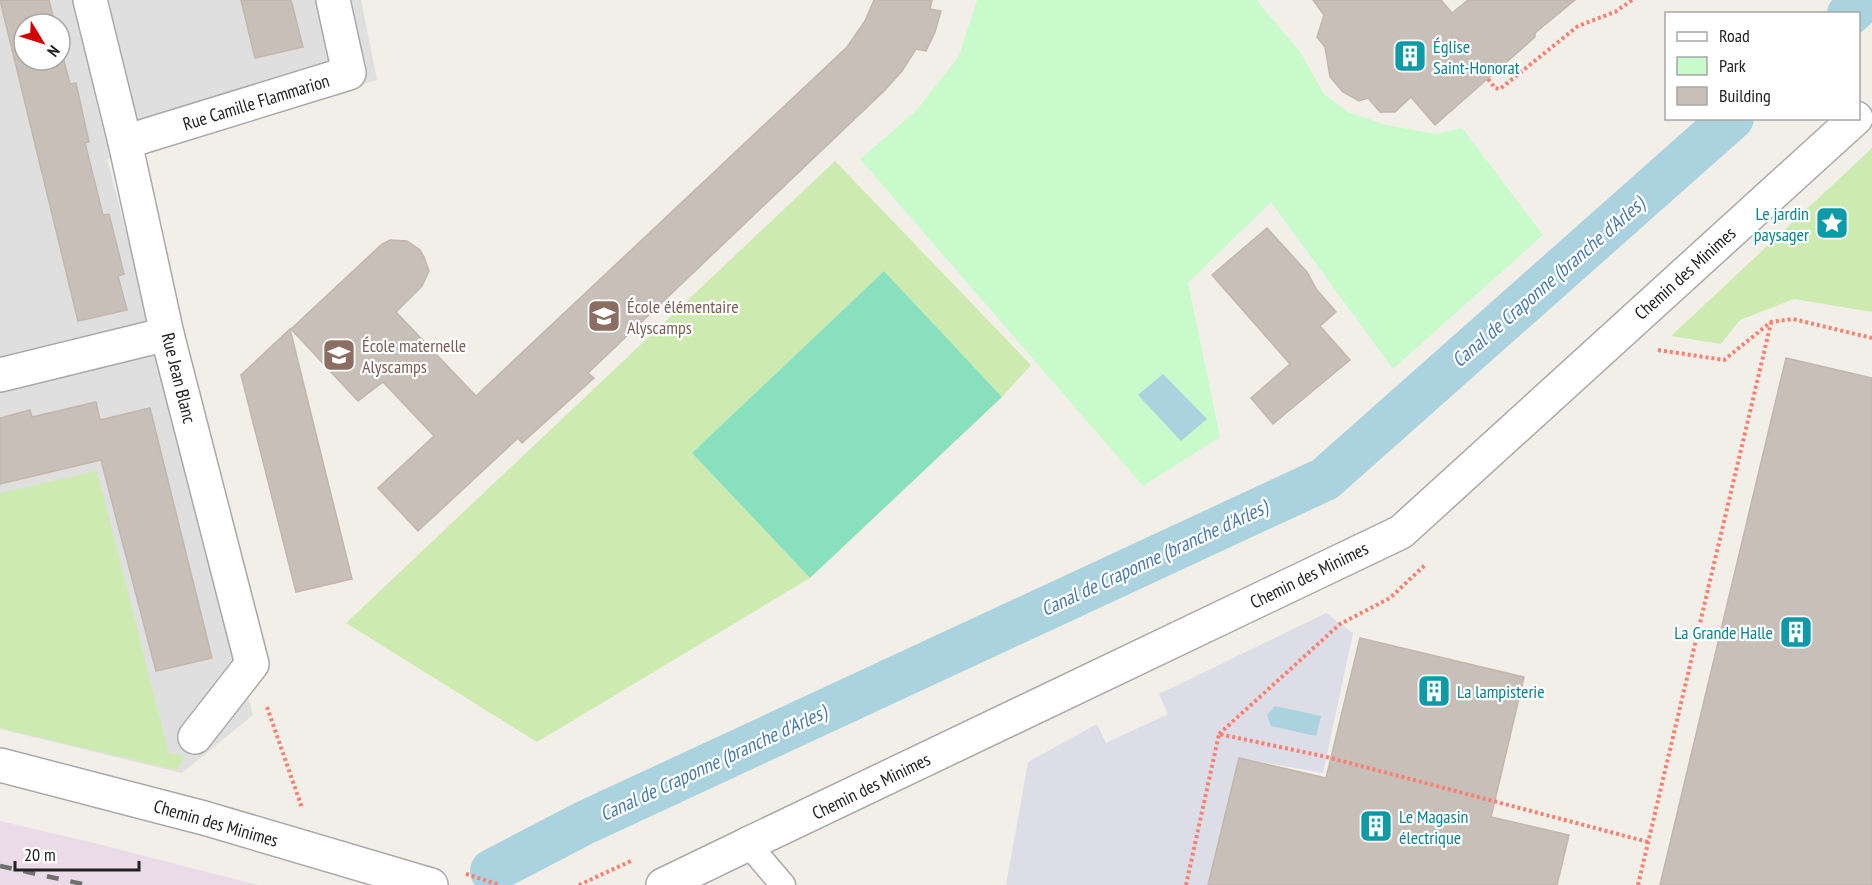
<svg xmlns="http://www.w3.org/2000/svg" width="1872" height="885" font-family="'PT Sans Narrow',sans-serif">
	<style>
		.residential { fill: #e0dfdf; fill-rule: evenodd }
		.industrial { fill: #ebdbe8 }
		.grass { fill: #cdebb0 }
		.park { fill: #c8facc }
		.pitch { fill: #88e0be }
		.plaza { fill: #dddde8 }
		.water { fill: #aad3df }
		.lines { fill: none; stroke-linecap: round; stroke-linejoin: round }
		.canal { stroke: #aad3df; stroke-width: 44 }
		.building { fill: #c7bfb8; stroke: #c4b6ab; stroke-width: 1.5 }
		.service-casing { stroke: #a9a9a9; stroke-width: 27 }
		.pedestrian-casing { stroke: #a9a9a9; stroke-width: 36 }
		.minor-casing { stroke: #a9a9a9; stroke-width: 36 }
		.path { stroke: #fa8072; stroke-width: 4; stroke-dasharray: 3 3; stroke-linecap: butt }
		.service { stroke: #fff; stroke-width: 24 }
		.pedestrian { stroke: #fff; stroke-width: 33 }
		.minor { stroke: #fff; stroke-width: 33 }
		.rail { stroke: #707070; stroke-width: 4.5; stroke-dasharray: 12 12; stroke-linecap: butt }
		.labels { text-anchor: middle; dominant-baseline: central; stroke-width: 4.5; stroke-linejoin: round; paint-order: stroke }
		.culture-label { font-size: 18px; fill: #0d838f; stroke: #fff; text-anchor: start }
		.street-label { font-size: 18px; fill: #222; stroke: #fff }
		.education-label { font-size: 18px; fill: #785e54; stroke: #fff; text-anchor: start }
		.water-label { font-size: 20px; font-style: italic; fill: #4a7aab; stroke: #fff }
	</style>
	<rect width="100%" height="100%" fill="#f2efe9"/>
	<!-- residential -->
	<path class="residential" d="M0 0H361L377 80 107 159 253 715 182 773 0 729ZM24 24H60V60H24Z"/>
	<!-- industrial -->
	<polygon class="industrial" points="0,821 94,843 258,885 0,885"/>
	<!-- grass -->
	<g class="grass">
		<polygon points="1872,148 1872,312 1794,299 1740,320 1721,344 1671,336"/>
		<polygon points="835,161 1031,365 1002,397 884,271 692,453 810,578 537,742 346,623"/>
		<polygon points="97,471 169,753 184,756 177,770 0,728 0,493"/>
	</g>
	<!-- park -->
	<polygon class="park" points="977,0 1258,0 1260,5 1299,50 1324,94 1348,112 1386,125 1436,134 1462,128 1543,235 1393,369 1271,202 1188,283 1220,437 1143,486 860,159 916,111 959,56"/>
	<!-- pitch -->
	<polygon class="pitch" points="884,271 1002,397 810,578 692,453"/>
	<!-- plaza -->
	<polygon class="plaza" points="1326,613 1353,633 1323,773 1239,758 1208,885 1006,885 1028,762 1097,724 1106,743 1168,714 1159,694"/>
	<!-- water -->
	<g class="water">
		<polygon points="1163,374 1207,419 1181,441 1138,395"/>
		<polygon points="1275,706 1321,716 1316,736 1271,726 1267,715"/>
	</g>
	<g class="lines">
		<!-- canal -->
		<g class="canal">
			<polyline points="1849,14 1864,0"/>
			<polyline points="492,871 584,823 1325,479 1732,118"/>
		</g>
	</g>
	<!-- building -->
	<g class="building">
		<polygon points="0,0 49,0 55,24 24,24 24,60 60,60 60,45 70,84 76,83 89,142 85,143 103,215 109,214 124,274 118,276 127,310 78,321"/>
		<polygon points="241,0 291,0 303,47 255,58"/>
		<polygon points="874,0 932,0 930,9 941,11 935,32 926,51 916,49 902,71 884,91 588,373 594,378 522,443 518,438 418,531 378,488 434,436 383,382 358,401 291,329 382,244 390,240 407,241 420,250 424,257 429,271 422,286 396,312 476,396 847,47 865,21"/>
		<polygon points="1313,0 1441,0 1452,13 1468,0 1575,0 1535,33 1535,37 1435,125 1411,97 1395,112 1380,112 1368,98 1359,101 1343,92 1330,77 1325,47 1317,37 1324,15"/>
		<polygon points="1267,228 1307,272 1317,290 1336,312 1320,326 1350,360 1273,424 1251,398 1290,364 1212,275"/>
		<polygon points="290,329 352,579 296,592 241,375"/>
		<polygon points="1786,358 1872,378 1872,885 1660,885"/>
		<polygon points="96,402 100,420 150,408 212,658 156,671 101,460 0,484 0,418 30,410 32,417"/>
		<polygon points="1360,638 1524,677 1491,817 1569,835 1557,885 1208,885 1239,758 1326,778"/>
	</g>
	<g class="lines">
		<!-- service casing -->
		<g class="service-casing">
			<polyline id="service" points="748,844 783,885"/>
		</g>
		<!-- pedestrian casing -->
		<g class="pedestrian-casing">
			<polyline id="pedestrian" points="748,844 1401,532 1856,118"/>
		</g>
		<!-- minor casing -->
		<g class="minor-casing">
			<g id="minor">
				<polyline points="90,0 125,142 167,334 252,664 195,737"/>
				<polyline points="125,142 349,73 333,0"/>
				<polyline points="0,375 167,334"/>
				<polyline points="0,765 204,818 431,885"/>
				<polyline points="663,885 748,844"/>
			</g>
		</g>
		<!-- path -->
		<g class="path">
			<polyline points="1488,79 1495,88 1500,89 1578,26 1615,12 1632,0"/>
			<polyline points="1658,350 1724,360 1771,322 1793,319 1872,338"/>
			<polyline points="267,707 302,808"/>
			<polyline points="1219,734 1340,624 1390,598 1426,564"/>
			<polyline points="466,874 500,885"/>
			<polyline points="579,885 633,860"/>
			<polyline points="1186,885 1219,734 1327,757 1648,842"/>
			<polyline points="1638,885 1771,323"/>
		</g>
		<!-- service -->
		<use href="#service" class="service"/>
		<!-- pedestrian -->
		<use href="#pedestrian" class="pedestrian"/>
		<!-- minor -->
		<use href="#minor" class="minor"/>
		<!-- rail -->
		<polyline class="rail" points="0,866 87,885"/>
	</g>
	<!-- icons -->
	<defs>
		<g id="building-square" transform="scale(1.725)"><rect x="-9" y="-9" width="18" height="18" rx="4" fill="#0f9aa8" stroke="#fff"/><path d="M-4-6H4V6H1V3H-1V6H-4ZM-2.5-4.3h1.7v1.8h-1.7ZM.8-4.3h1.7v1.8H.8ZM-2.5-1h1.7V.8h-1.7ZM.8-1h1.7V.8H.8Z" fill="#fff"/></g>
		<g id="sight-square" transform="scale(1.725)"><rect x="-9" y="-9" width="18" height="18" rx="4" fill="#0f9aa8" stroke="#fff"/><path d="M0-6L1.8-2.2L6-1.7L2.9 1.2L3.7 5.4L0 3.3L-3.7 5.4L-2.9 1.2L-6-1.7L-1.8-2.2Z" fill="#fff"/></g>
		<g id="school-square" transform="scale(1.725)"><rect x="-9" y="-9" width="18" height="18" rx="4" fill="#8d6e63" stroke="#fff"/><path d="M0-5L7-2L0 1L-7-2ZM-4 1L0 2.5L4 1V4Q0 6-4 4Z" fill="#fff"/></g>
	</defs>
	<g fill-rule="evenodd">
		<use href="#building-square" x="1410" y="56"/>
		<use href="#sight-square" x="1832" y="223"/>
		<use href="#school-square" x="604" y="316"/>
		<use href="#school-square" x="339" y="355"/>
		<use href="#building-square" x="1796" y="632"/>
		<use href="#building-square" x="1434" y="691"/>
		<use href="#building-square" x="1376" y="826"/>
	</g>
	<g class="labels">
		<!-- culture labels -->
		<g class="culture-label">
			<text x="1433" y="46">Église<tspan x="1433" dy="21">Saint-Honorat</tspan></text>
			<text x="1809" y="213" text-anchor="end">Le jardin<tspan x="1809" dy="21">paysager</tspan></text>
			<text x="1773" y="632" text-anchor="end">La Grande Halle</text>
			<text x="1457" y="691">La lampisterie</text>
			<text x="1399" y="816">Le Magasin<tspan x="1399" dy="21">électrique</tspan></text>
		</g>
		<!-- street labels -->
		<g class="street-label">
			<text transform="translate(256 102) rotate(-17)">Rue Camille Flammarion</text>
			<text transform="translate(1685 273) rotate(-42)">Chemin des Minimes</text>
			<text transform="translate(179 378) rotate(76)">Rue Jean Blanc</text>
			<text transform="translate(1309 575) rotate(-26)">Chemin des Minimes</text>
			<text transform="translate(871 786) rotate(-26)">Chemin des Minimes</text>
			<text transform="translate(216 823) rotate(16)">Chemin des Minimes</text>
		</g>
		<!-- education labels -->
		<g class="education-label">
			<text x="627" y="306">École élémentaire<tspan x="627" dy="21">Alyscamps</tspan></text>
			<text x="362" y="345">École maternelle<tspan x="362" dy="21">Alyscamps</tspan></text>
		</g>
		<!-- water labels -->
		<g class="water-label">
			<text transform="translate(1548 282) rotate(-41)">Canal de Craponne (branche d'Arles)</text>
			<text transform="translate(1154 558) rotate(-25)">Canal de Craponne (branche d'Arles)</text>
			<text transform="translate(713 763) rotate(-25)">Canal de Craponne (branche d'Arles)</text>
		</g>
	</g>
	<!-- legend -->
	<rect x="1665" y="12" width="195" height="108" fill="#ffffff" stroke="#a7a7a7" stroke-width="1.5"/>
	<rect x="1677" y="32" width="30" height="9" fill="#ffffff" stroke="#a7a7a7" stroke-width="1.5"/>
	<text x="1719" y="42" font-size="18" fill="#222222">Road</text>
	<rect x="1677" y="57" width="30" height="18" fill="#c8facc" stroke="#a7a7a7" stroke-width="1.5"/>
	<text x="1719" y="72" font-size="18" fill="#222222">Park</text>
	<rect x="1677" y="87" width="30" height="18" fill="#c7bfb8" stroke="#a7a7a7" stroke-width="1.5"/>
	<text x="1719" y="102" font-size="18" fill="#222222">Building</text>
	<!-- north arrow -->
	<g transform="translate(42 42) rotate(128)"><circle r="28" fill="#ffffff" stroke="#a7a7a7" stroke-width="1.5"/>
	<path d="M0-4.5L10 22L0 15L-10 22Z" fill="#d40000"/>
	<text y="-9" font-size="16" font-weight="bold" text-anchor="middle" fill="#222222">N</text>
	</g>
	<!-- scale -->
	<path d="M15 861v9h124v-9" fill="none" stroke="#222222" stroke-width="3"/>
	<text x="24" y="861" font-size="18" fill="#222222" stroke="#ffffff" stroke-width="4.5" paint-order="stroke">20 m</text>
</svg>
